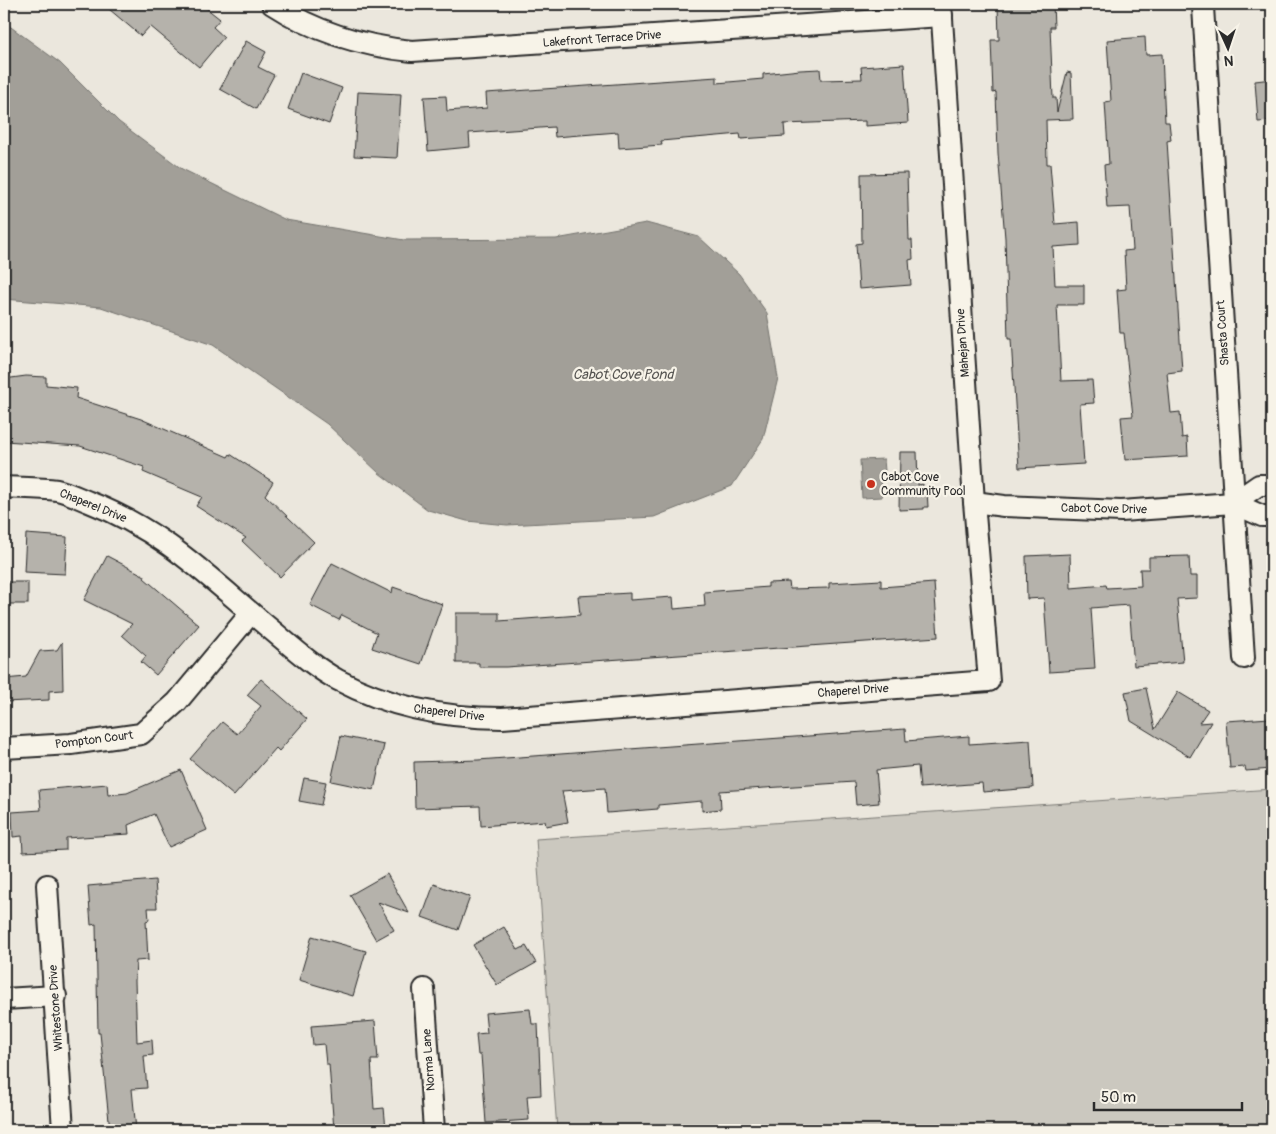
<svg xmlns="http://www.w3.org/2000/svg" width="1276" height="1134" font-family="Pangolin,sans-serif">
	<style>
		.green { fill: #cbc8bf; stroke: #7b7a75 }
		.water { fill: #a29f98; stroke: #72716c }
		.building { fill: #b5b2ab; stroke: #2b2b2b }
		.lines { fill: none; stroke-linecap: round; stroke-linejoin: round }
		.minor-casing { stroke: #2b2b2b; stroke-width: 24 }
		.minor { stroke: #f7f3e8; stroke-width: 20 }
		.poi-dot { fill: #c8321e; stroke: #f7f3e8; stroke-width: 2 }
		.labels { text-anchor: middle; dominant-baseline: central; stroke-width: 4.5; stroke-linejoin: round; paint-order: stroke }
		.street-label { font-size: 12px; fill: #2b2b2b; stroke: #f7f3e8 }
		.poi-label { font-size: 12px; fill: #2b2b2b; stroke: #f7f3e8; text-anchor: start }
		.water-label { font-size: 14px; font-style: italic; fill: #555451; stroke: #f7f3e8 }
	</style>
	<rect width="100%" height="100%" fill="#ebe7dd"/>
	<filter id="ink" filterUnits="userSpaceOnUse"><feTurbulence type="fractalNoise" baseFrequency=".02" numOctaves="2"/><feDisplacementMap in="SourceGraphic" scale="10" xChannelSelector="R" yChannelSelector="G"/><feConvolveMatrix kernelMatrix="1 2 1 2 8 2 1 2 1" color-interpolation-filters="sRGB"/></filter>
	<g filter="url(#ink)">
		<!-- green -->
		<polygon class="green" points="1272,789 1272,1130 557,1130 536,839"/>
		<!-- water -->
		<g class="water">
			<polygon points="4,22 60,63 119,122 182,169 286,220 404,240 556,239 646,223 699,237 739,274 767,313 778,378 763,439 732,486 654,517 507,525 467,521 428,510 379,473 327,424 213,345 101,307 4,299"/>
			<polygon points="884,459 885,471 881,472 882,497 862,498 860,460"/>
		</g>
		<!-- building -->
		<g class="building">
			<polygon points="103,4 201,4 220,19 213,27 224,37 199,67 150,26 141,36"/>
			<polygon points="998,4 1053,4 1054,27 1050,27 1053,98 1056,98 1057,112 1067,72 1071,73 1073,119 1046,120 1047,164 1050,164 1055,224 1079,222 1080,245 1053,247 1055,285 1084,285 1084,305 1057,305 1061,381 1092,380 1094,403 1080,404 1084,464 1019,468 1011,339 1008,339 1005,238 998,153 996,92 993,93 991,40 999,40"/>
			<polygon points="1145,37 1146,55 1162,54 1165,122 1169,122 1171,140 1167,141 1182,371 1167,373 1171,413 1180,412 1182,438 1187,437 1188,456 1125,460 1121,417 1133,416 1124,333 1120,333 1117,290 1126,289 1124,251 1133,250 1130,207 1107,208 1104,165 1109,164 1105,102 1111,101 1107,40"/>
			<polygon points="246,41 266,52 258,67 274,75 256,109 220,89"/>
			<polygon points="904,64 908,123 865,126 865,121 784,124 785,136 741,139 740,134 661,141 662,145 619,148 618,132 555,137 554,127 469,133 470,147 428,151 424,97 446,96 447,111 487,108 486,93 717,77 717,83 763,79 763,74 800,70 820,69 821,80 862,79 861,67"/>
			<polygon points="301,73 342,88 329,124 288,109"/>
			<polygon points="1272,79 1272,121 1258,122 1255,81"/>
			<polygon points="358,92 401,94 397,158 354,156"/>
			<polygon points="907,173 909,240 912,240 913,259 909,260 911,285 859,289 856,244 862,243 861,174"/>
			<polygon points="26,376 46,377 46,385 77,388 76,398 141,419 228,457 230,454 273,482 265,495 314,542 280,577 242,541 246,538 196,506 202,497 143,472 144,467 80,446 4,441 4,379"/>
			<polygon points="900,452 917,452 918,485 923,484 923,490 927,490 928,507 924,507 924,509 899,510"/>
			<polygon points="26,534 67,537 65,574 24,572"/>
			<polygon points="1070,554 1071,588 1106,585 1107,588 1141,586 1140,569 1149,569 1149,557 1189,556 1190,576 1197,576 1197,598 1177,599 1183,662 1134,666 1129,605 1091,608 1095,669 1049,672 1044,598 1027,599 1026,556"/>
			<polygon points="107,556 145,576 144,578 199,625 156,675 141,662 146,656 122,635 132,624 84,600"/>
			<polygon points="332,563 392,593 393,587 442,604 421,664 372,648 377,633 342,615 339,620 310,605"/>
			<polygon points="881,580 881,587 934,583 938,637 506,667 479,667 479,663 456,663 456,613 499,613 499,621 580,615 578,596 630,593 630,600 673,597 674,609 705,606 704,592 768,587 768,583 789,582 790,589 829,588 829,583"/>
			<rect x="6" y="582" width="22" height="22"/>
			<polygon points="62,642 63,690 49,691 49,700 4,702 4,679 26,677 40,651 57,650"/>
			<polygon points="261,679 307,719 279,751 276,748 234,796 190,759 222,722 237,734 261,706 247,695"/>
			<polygon points="1146,688 1155,729 1178,692 1208,710 1199,723 1211,722 1190,757 1131,721 1125,692"/>
			<polygon points="1270,718 1272,769 1246,771 1245,767 1230,768 1226,721"/>
			<polygon points="905,729 906,741 969,736 969,744 1030,740 1033,788 983,792 982,783 920,788 918,766 876,770 879,803 856,805 854,782 720,791 721,809 702,811 702,801 658,805 658,809 607,813 605,788 562,791 568,822 546,826 545,821 481,826 480,806 415,808 414,762 478,760"/>
			<polygon points="341,736 384,745 374,790 331,781"/>
			<polygon points="181,770 207,830 169,847 154,814 128,825 129,834 66,838 66,850 23,852 22,836 13,837 12,812 41,810 39,790 107,784 108,795 127,793"/>
			<polygon points="304,778 326,782 321,805 299,801"/>
			<polygon points="387,874 409,913 378,902 394,930 376,940 350,895"/>
			<polygon points="155,880 157,908 148,908 149,920 146,921 148,960 136,961 135,981 137,1042 152,1040 153,1055 144,1056 147,1088 132,1089 136,1130 110,1130 100,1033 98,1033 96,924 91,925 88,886"/>
			<polygon points="434,884 470,897 458,930 422,917"/>
			<polygon points="504,927 518,950 526,946 536,963 497,985 473,945"/>
			<polygon points="312,936 366,951 353,996 299,980"/>
			<polygon points="530,1009 532,1024 538,1024 541,1095 527,1096 529,1120 486,1123 481,1055 478,1055 476,1034 487,1033 485,1013"/>
			<polygon points="375,1021 378,1060 371,1060 374,1109 384,1108 386,1129 334,1130 329,1064 326,1064 324,1044 313,1045 311,1026"/>
		</g>
		<g class="lines">
			<!-- minor casing -->
			<g class="minor-casing">
				<g id="minor">
					<path d="M272 4C315 32 361 46 412 51L942 16"/>
					<polyline points="1203,7 1244,658"/>
					<path d="M4 487C21 488 40 488 57 490 67 492 79 498 89 502 164 531 208 577 268 627 290 645 312 666 338 680 389 707 444 718 502 718L989 681 974 502 941 4"/>
					<polyline points="974,502 1004,506 1121,511 1233,503 1259,485 1272,485"/>
					<polyline points="1233,503 1262,516 1272,516"/>
					<polyline points="4,748 71,744 141,734 177,702 251,613"/>
					<polyline points="47,885 63,1130"/>
					<polyline points="424,989 434,1130"/>
					<polyline points="4,999 56,996"/>
				</g>
			</g>
			<!-- minor -->
			<use href="#minor" class="minor"/>
		</g>
	</g>
	<!-- markers -->
	<circle class="poi-dot" cx="871" cy="484" r="5"/>
	<g class="labels">
		<!-- street labels -->
		<g class="street-label">
			<text transform="translate(602 39) rotate(-4)">Lakefront Terrace Drive</text>
			<text transform="translate(1223 333) rotate(-94)">Shasta Court</text>
			<text transform="translate(963 343) rotate(-94)">Mahejan Drive</text>
			<text transform="translate(93 506) rotate(22)">Chaperel Drive</text>
			<text transform="translate(1104 509) rotate(1)">Cabot Cove Drive</text>
			<text transform="translate(853 691) rotate(-4)">Chaperel Drive</text>
			<text transform="translate(449 713) rotate(7)">Chaperel Drive</text>
			<text transform="translate(94 740) rotate(-7)">Pompton Court</text>
			<text transform="translate(56 1008) rotate(-94)">Whitestone Drive</text>
			<text transform="translate(429 1060) rotate(-94)">Norma Lane</text>
		</g>
		<!-- poi labels -->
		<g class="poi-label">
			<text x="881" y="477">Cabot Cove<tspan x="881" dy="14">Community Pool</tspan></text>
		</g>
		<!-- water labels -->
		<g class="water-label">
			<text x="623" y="374">Cabot Cove Pond</text>
		</g>
	</g>
	<!-- margin -->
	<rect width="1276" height="1134" fill="none" stroke="#f7f3e8" stroke-width="20"/>
	<rect x="10" y="10" width="1256" height="1114" fill="none" stroke="#2b2b2b" stroke-width="2" filter="url(#ink)"/>
	<!-- north arrow -->
	<g transform="translate(1228 48) rotate(177)" stroke="#f7f3e8" stroke-width="4" paint-order="stroke">
	<path d="M0-4L9 19L0 12L-9 19Z" fill="#2b2b2b"/>
	<text y="-8" font-size="14" font-weight="bold" text-anchor="middle" fill="#2b2b2b">N</text>
	</g>
	<!-- scale -->
	<path d="M1094 1102v8h148v-8" fill="none" stroke="#2b2b2b" stroke-width="2.5"/>
	<text x="1101" y="1102" font-size="15" fill="#2b2b2b" stroke="#f7f3e8" stroke-width="4" paint-order="stroke">50 m</text>
</svg>
